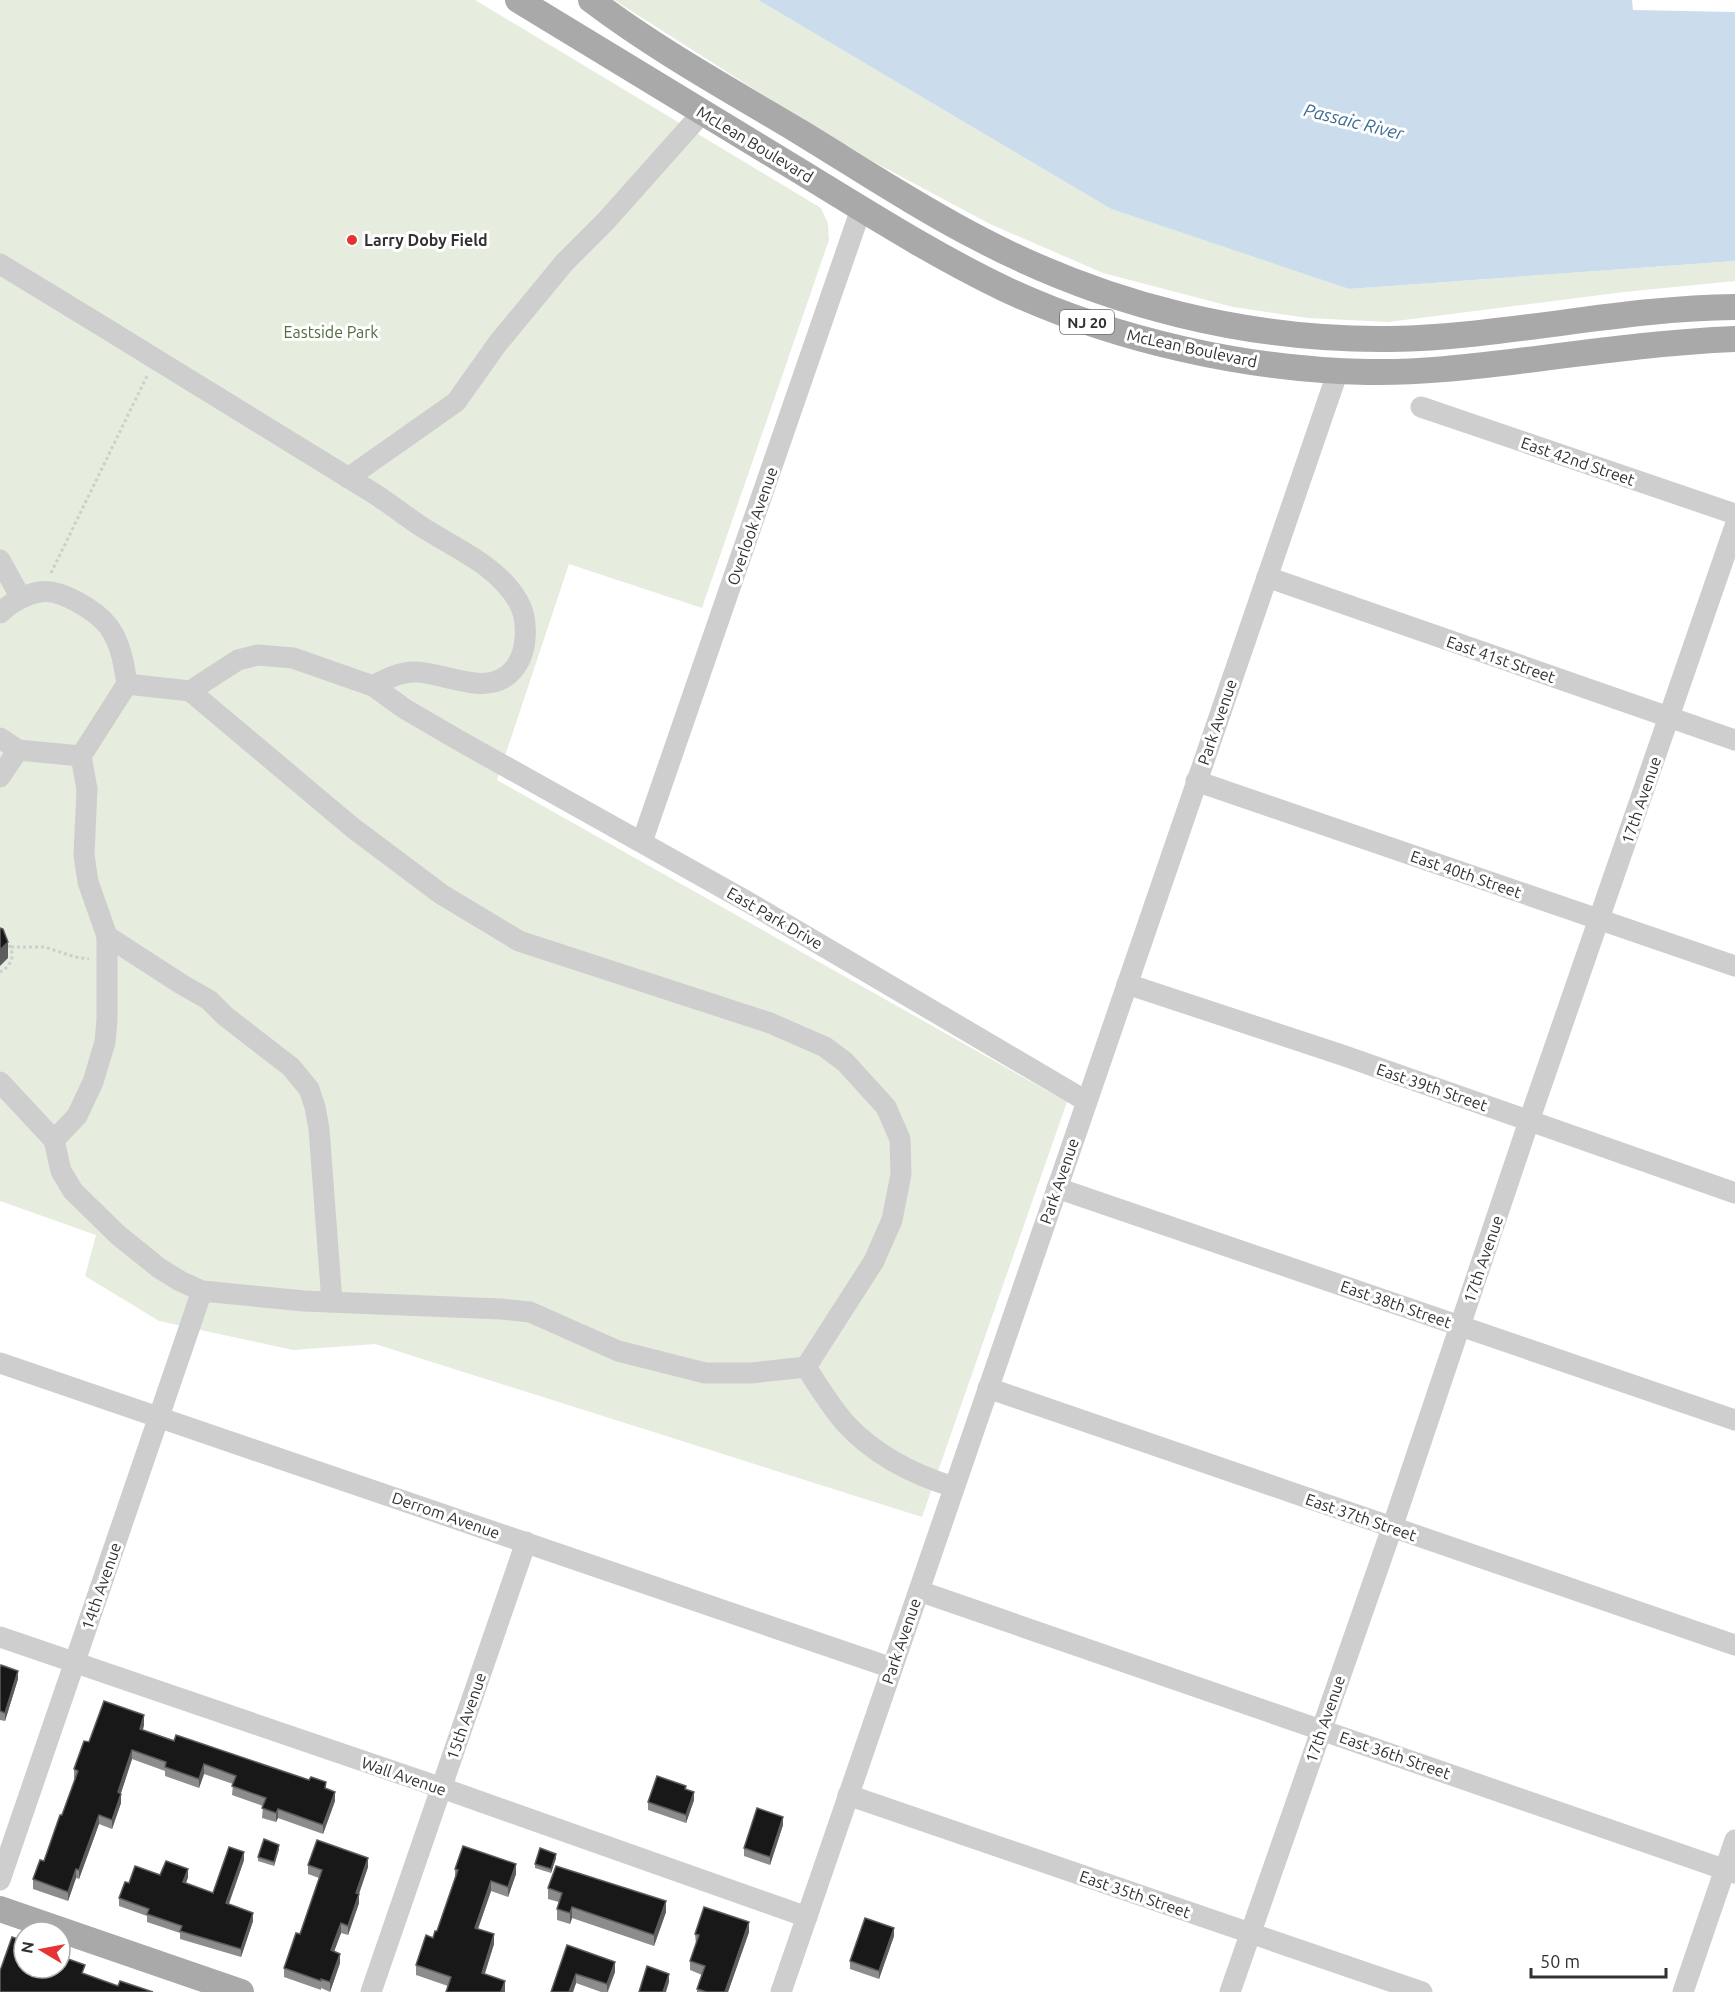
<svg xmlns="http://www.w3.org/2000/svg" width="1735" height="1992" font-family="Ubuntu,sans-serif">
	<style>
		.green { fill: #e6eddf }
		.water { fill: #cbdded }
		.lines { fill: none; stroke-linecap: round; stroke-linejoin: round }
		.path { stroke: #cecece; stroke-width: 3; stroke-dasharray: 3 3; stroke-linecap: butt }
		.minor { stroke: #cecece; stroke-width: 21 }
		.major { stroke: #a9a9a9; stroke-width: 26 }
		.wall { fill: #8c8c8c }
		.shaded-wall { fill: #5d5d5d }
		.building { fill: #181818; stroke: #5d5d5d; stroke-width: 1.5 }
		.poi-dot { fill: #e63434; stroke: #fff; stroke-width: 2 }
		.labels { text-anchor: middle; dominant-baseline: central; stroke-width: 6; stroke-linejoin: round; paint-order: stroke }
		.shield { fill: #fff; stroke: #6f6f6f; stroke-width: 1.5 }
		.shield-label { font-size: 15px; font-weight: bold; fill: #313131 }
		.street-label { font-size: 16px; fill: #313131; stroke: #fff }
		.poi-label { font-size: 16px; font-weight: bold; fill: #313131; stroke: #fff; text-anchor: start }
		.park-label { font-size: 16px; fill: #506d3d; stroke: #fff }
		.water-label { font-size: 18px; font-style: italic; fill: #3d6c94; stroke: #fff }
	</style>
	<rect width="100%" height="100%" fill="#fff"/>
	<!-- green -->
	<g class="green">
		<polygon points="0,0 475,0 821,208 828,223 829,240 702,608 569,564 497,780 1067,1102 922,1517 375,1344 293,1350 159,1321 85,1276 96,1235 0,1201"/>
		<polygon points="614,0 758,0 1111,209 1349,289 1735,261 1735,281 1624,292 1388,322 1308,318 1233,307 1103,273 990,224 842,145"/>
	</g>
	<!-- water -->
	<polygon class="water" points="758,0 1632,0 1633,10 1735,12 1735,261 1349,289 1111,209"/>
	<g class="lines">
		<!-- path -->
		<g class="path">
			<polyline points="51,573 148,374"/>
			<path d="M0 937C16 946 16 964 0 972"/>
			<polyline points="11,947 45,947 75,957 89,959"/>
		</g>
		<!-- minor -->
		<g class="minor">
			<path d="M0 264C124 339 248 415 370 491 388 502 405 516 422 527 456 549 497 565 518 601 529 620 528 653 513 670 489 699 445 672 415 672 399 672 386 679 373 686"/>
			<polyline points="1421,407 1735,514"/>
			<polyline points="348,478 456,402 498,343 564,263 605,222 703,112"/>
			<polyline points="0,560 21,598"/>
			<polyline points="1267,577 1735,740"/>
			<path d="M0 613C10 603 26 594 40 592 60 588 97 611 109 627 121 644 124 664 127 684L81 756 87 789 84 855 88 882 107 936V1020L105 1042 93 1082 77 1116 54 1140"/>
			<polyline points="127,684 190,691 353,828 441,894 519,941 770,1023 825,1047 845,1062 886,1107 900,1139 901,1174 892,1220 874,1261 806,1367"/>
			<polyline points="190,691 238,660 258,655 293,658 373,686 405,709 460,741 748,902 1086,1101"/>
			<polyline points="0,738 18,750 81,756"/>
			<polyline points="0,777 18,750"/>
			<polyline points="1196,781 1735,966"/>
			<polyline points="642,842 861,209"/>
			<polyline points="107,936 181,984 209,1000 225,1016 291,1067 309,1089 315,1107 319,1129 332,1302"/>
			<polyline points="1127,984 1342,1055 1735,1193"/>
			<polyline points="0,1082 54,1140 61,1171 73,1191 118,1235 159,1268 180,1281 202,1291 304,1301 501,1309 530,1312 618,1351 705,1373 751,1373 806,1367"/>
			<polyline points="1057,1188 1735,1420"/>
			<polyline points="0,1363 892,1668"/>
			<path d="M806 1367C818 1386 831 1407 846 1424 875 1455 914 1475 954 1487"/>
			<polyline points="988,1388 1735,1645"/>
			<polyline points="919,1591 1735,1873"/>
			<polyline points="0,1637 442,1788 807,1917"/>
			<polyline points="848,1795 1422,1992"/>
			<polyline points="0,1880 202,1291"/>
			<polyline points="371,1992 526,1542"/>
			<polyline points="781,1992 1338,371"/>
			<polyline points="1230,1992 1392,1528 1529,1121 1735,526"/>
			<polyline points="1683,1992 1735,1840"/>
		</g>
		<!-- major -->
		<g class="major">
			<path d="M518 0C608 55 698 110 788 164 859 207 930 253 1005 289 1114 340 1247 370 1368 372 1419 373 1469 367 1519 361 1591 352 1663 342 1735 339"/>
			<path d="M591 0C657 50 730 90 800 132 859 168 918 207 980 239 1106 305 1249 341 1391 339 1506 337 1620 308 1735 307"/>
			<polyline points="0,1909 241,1992"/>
		</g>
	</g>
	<!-- wall -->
	<g class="wall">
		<polygon points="0,1668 18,1679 5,1721 0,1720"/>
		<polygon points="144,1725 143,1730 326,1789 335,1801 323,1834 278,1818 276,1822 262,1818 263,1806 232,1795 233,1784 204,1774 199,1788 165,1776 165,1771 132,1759 121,1793 121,1803 112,1829 99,1824 79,1879 76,1878 68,1901 33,1889 33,1879 44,1861 62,1815 75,1779 74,1778 74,1769 89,1742"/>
		<polygon points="694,1800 686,1823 648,1810 648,1802"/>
		<polygon points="783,1825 770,1865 744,1856 744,1848"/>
		<polygon points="279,1849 274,1866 258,1861 258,1857"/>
		<polygon points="556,1858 551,1873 535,1868 535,1864"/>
		<polygon points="244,1860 229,1904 253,1921 241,1957 180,1939 180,1933 147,1922 147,1916 119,1906 119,1898 129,1883 160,1875 188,1877 186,1883 213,1893"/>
		<polygon points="308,1865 368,1867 359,1894 359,1903 348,1935 341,1933 334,1951 340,1963 330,1992 321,1988 321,1990 284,1977 284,1968 300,1934 319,1878 308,1874"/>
		<polygon points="455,1869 516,1874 508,1897 491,1891 478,1929 494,1944 484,1974 505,1991 505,1992 446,1992 448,1986 416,1975 416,1965 437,1931 455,1877"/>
		<polygon points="548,1888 666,1912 654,1946 572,1918 570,1924 557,1920 557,1909 559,1902 548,1899"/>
		<polygon points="749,1932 728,1992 697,1992 697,1989 702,1975 690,1970 690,1961 696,1944 695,1934"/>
		<polygon points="894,1936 879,1979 850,1969 850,1961"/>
		<polygon points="567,1945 615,1972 608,1992 601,1992 576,1983 573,1992 551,1992"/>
	</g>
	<!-- shaded-wall -->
	<g class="shaded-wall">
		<polygon points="8,942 8,958 0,966 0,950"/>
		<polygon points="18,1671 18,1679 5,1721 5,1713"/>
		<polygon points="144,1715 144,1725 140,1738 140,1729"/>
		<polygon points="132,1750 132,1759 118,1802 118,1792"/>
		<polygon points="204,1764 204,1774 199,1788 199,1779"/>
		<polygon points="335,1792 335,1801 323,1834 323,1825"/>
		<polygon points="694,1792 694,1800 686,1823 686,1815"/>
		<polygon points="121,1794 121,1803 112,1829 112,1820"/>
		<polygon points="278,1809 278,1818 276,1822 276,1813"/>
		<polygon points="99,1815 99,1824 79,1879 79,1870"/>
		<polygon points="783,1817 783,1825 770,1865 770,1857"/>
		<polygon points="279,1845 279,1849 274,1866 274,1862"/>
		<polygon points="244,1852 244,1860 226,1911 226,1903"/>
		<polygon points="556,1854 556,1858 551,1873 551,1869"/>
		<polygon points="368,1858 368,1867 356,1902 356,1893"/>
		<polygon points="516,1864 516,1874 508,1897 508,1887"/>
		<polygon points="76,1869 76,1878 68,1901 68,1892"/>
		<polygon points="188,1869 188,1877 183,1891 183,1882"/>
		<polygon points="491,1881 491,1891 475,1937 475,1928"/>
		<polygon points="359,1894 359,1903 348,1935 348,1926"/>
		<polygon points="666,1901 666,1912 654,1946 654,1935"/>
		<polygon points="572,1907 572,1918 570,1924 570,1913"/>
		<polygon points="253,1913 253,1921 241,1957 241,1949"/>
		<polygon points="749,1922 749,1932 728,1992 725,1992"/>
		<polygon points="341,1923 341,1933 331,1960 331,1950"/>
		<polygon points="894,1928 894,1936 879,1979 879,1971"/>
		<polygon points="494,1934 494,1944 482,1983 482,1973"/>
		<polygon points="340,1954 340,1963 330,1992 330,1982"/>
		<polygon points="615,1962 615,1972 607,1992 607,1984"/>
		<polygon points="576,1974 576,1983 573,1992 569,1992"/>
		<polygon points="669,1974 669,1982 666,1992 663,1992"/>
		<polygon points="505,1981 505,1992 501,1992"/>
	</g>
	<!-- building -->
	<g class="building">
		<polygon points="0,928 3,929 8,942 0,950"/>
		<polygon points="1,1665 18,1671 5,1713 0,1711 0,1668"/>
		<polygon points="104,1701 144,1715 140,1729 174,1741 176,1735 309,1780 311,1777 326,1782 325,1788 335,1792 323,1825 278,1809 276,1813 262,1808 266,1798 232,1786 236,1776 204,1764 199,1779 165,1767 166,1762 132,1750 118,1792 121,1794 112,1820 99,1815 79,1870 76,1869 68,1892 33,1879 40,1860 44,1861 60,1815 62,1815 78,1771 74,1769 84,1741 89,1742"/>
		<polygon points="657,1776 686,1786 685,1789 694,1792 686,1815 648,1802"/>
		<polygon points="757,1808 783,1817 770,1857 744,1848"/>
		<polygon points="264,1839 279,1845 274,1862 258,1857"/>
		<polygon points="317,1840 368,1858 356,1893 359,1894 348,1926 341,1923 331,1950 340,1954 330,1982 321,1979 321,1981 284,1968 296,1933 300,1934 322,1870 308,1865"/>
		<polygon points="463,1846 516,1864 508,1887 491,1881 475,1928 494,1934 482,1973 505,1981 501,1992 446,1992 451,1977 416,1965 426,1935 433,1938 435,1931 437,1931 458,1870 455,1869"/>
		<polygon points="229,1847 244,1852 226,1903 253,1913 241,1949 180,1931 182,1926 147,1914 149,1909 119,1898 125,1882 129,1883 135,1866 160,1875 166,1861 188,1869 183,1882 213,1893"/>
		<polygon points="540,1848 556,1854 551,1869 535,1864"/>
		<polygon points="556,1866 666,1901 654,1935 572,1907 570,1913 557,1909 562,1893 548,1888"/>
		<polygon points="704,1907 749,1922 725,1992 707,1992 697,1989 705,1966 690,1961 699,1935 695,1934"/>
		<polygon points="865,1918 894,1928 879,1971 850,1961"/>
		<polygon points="12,1937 24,1941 24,1968 60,1968 60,1956 85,1965 82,1973 118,1986 120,1981 153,1992 0,1992 0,1971"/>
		<polygon points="567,1945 615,1962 607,1984 576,1974 569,1992 551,1992"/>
		<polygon points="647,1966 669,1974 663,1992 639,1992"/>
	</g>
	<!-- markers -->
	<circle class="poi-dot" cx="352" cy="240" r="6"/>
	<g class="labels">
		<!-- shield labels -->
		<rect class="shield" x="1060" y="310" width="54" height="24" rx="4.5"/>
		<g class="shield-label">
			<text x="1087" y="322">NJ 20</text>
		</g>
		<!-- street labels -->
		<g class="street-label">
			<text transform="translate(755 144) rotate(31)">McLean Boulevard</text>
			<text transform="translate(1192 348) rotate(12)">McLean Boulevard</text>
			<text transform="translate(1578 461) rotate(19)">East 42nd Street</text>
			<text transform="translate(752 526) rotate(-71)">Overlook Avenue</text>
			<text transform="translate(1501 659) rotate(19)">East 41st Street</text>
			<text transform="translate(1217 722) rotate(-71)">Park Avenue</text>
			<text transform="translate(1641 800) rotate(-71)">17th Avenue</text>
			<text transform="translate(1466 874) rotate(19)">East 40th Street</text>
			<text transform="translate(775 918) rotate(30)">East Park Drive</text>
			<text transform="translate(1432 1087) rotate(19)">East 39th Street</text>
			<text transform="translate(1059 1181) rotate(-71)">Park Avenue</text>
			<text transform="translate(1483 1259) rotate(-71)">17th Avenue</text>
			<text transform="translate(1396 1304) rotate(19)">East 38th Street</text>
			<text transform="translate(446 1515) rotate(19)">Derrom Avenue</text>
			<text transform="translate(1361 1517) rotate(19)">East 37th Street</text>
			<text transform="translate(101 1586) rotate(-71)">14th Avenue</text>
			<text transform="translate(901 1641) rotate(-71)">Park Avenue</text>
			<text transform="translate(466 1716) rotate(-71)">15th Avenue</text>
			<text transform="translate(1325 1719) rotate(-71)">17th Avenue</text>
			<text transform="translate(1395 1755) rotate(19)">East 36th Street</text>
			<text transform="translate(404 1776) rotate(19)">Wall Avenue</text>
			<text transform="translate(1135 1894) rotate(19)">East 35th Street</text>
		</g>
		<!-- poi labels -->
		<g class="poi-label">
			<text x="364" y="240">Larry Doby Field</text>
		</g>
		<!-- park labels -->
		<g class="park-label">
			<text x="331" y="332">Eastside Park</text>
		</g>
		<!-- water labels -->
		<g class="water-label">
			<text transform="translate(1354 121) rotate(14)">Passaic River</text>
		</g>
	</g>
	<!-- north arrow -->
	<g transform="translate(42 1950) rotate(280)"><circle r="28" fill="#ffffff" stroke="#adadad" stroke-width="1.5"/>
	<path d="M0-4.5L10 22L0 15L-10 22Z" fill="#e63434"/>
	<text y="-9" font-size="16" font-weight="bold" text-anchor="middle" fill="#313131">N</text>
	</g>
	<!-- scale -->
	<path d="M1531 1968v9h135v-9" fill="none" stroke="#313131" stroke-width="3"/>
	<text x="1540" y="1968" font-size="18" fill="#313131" stroke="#ffffff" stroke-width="4.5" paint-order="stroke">50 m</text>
</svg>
